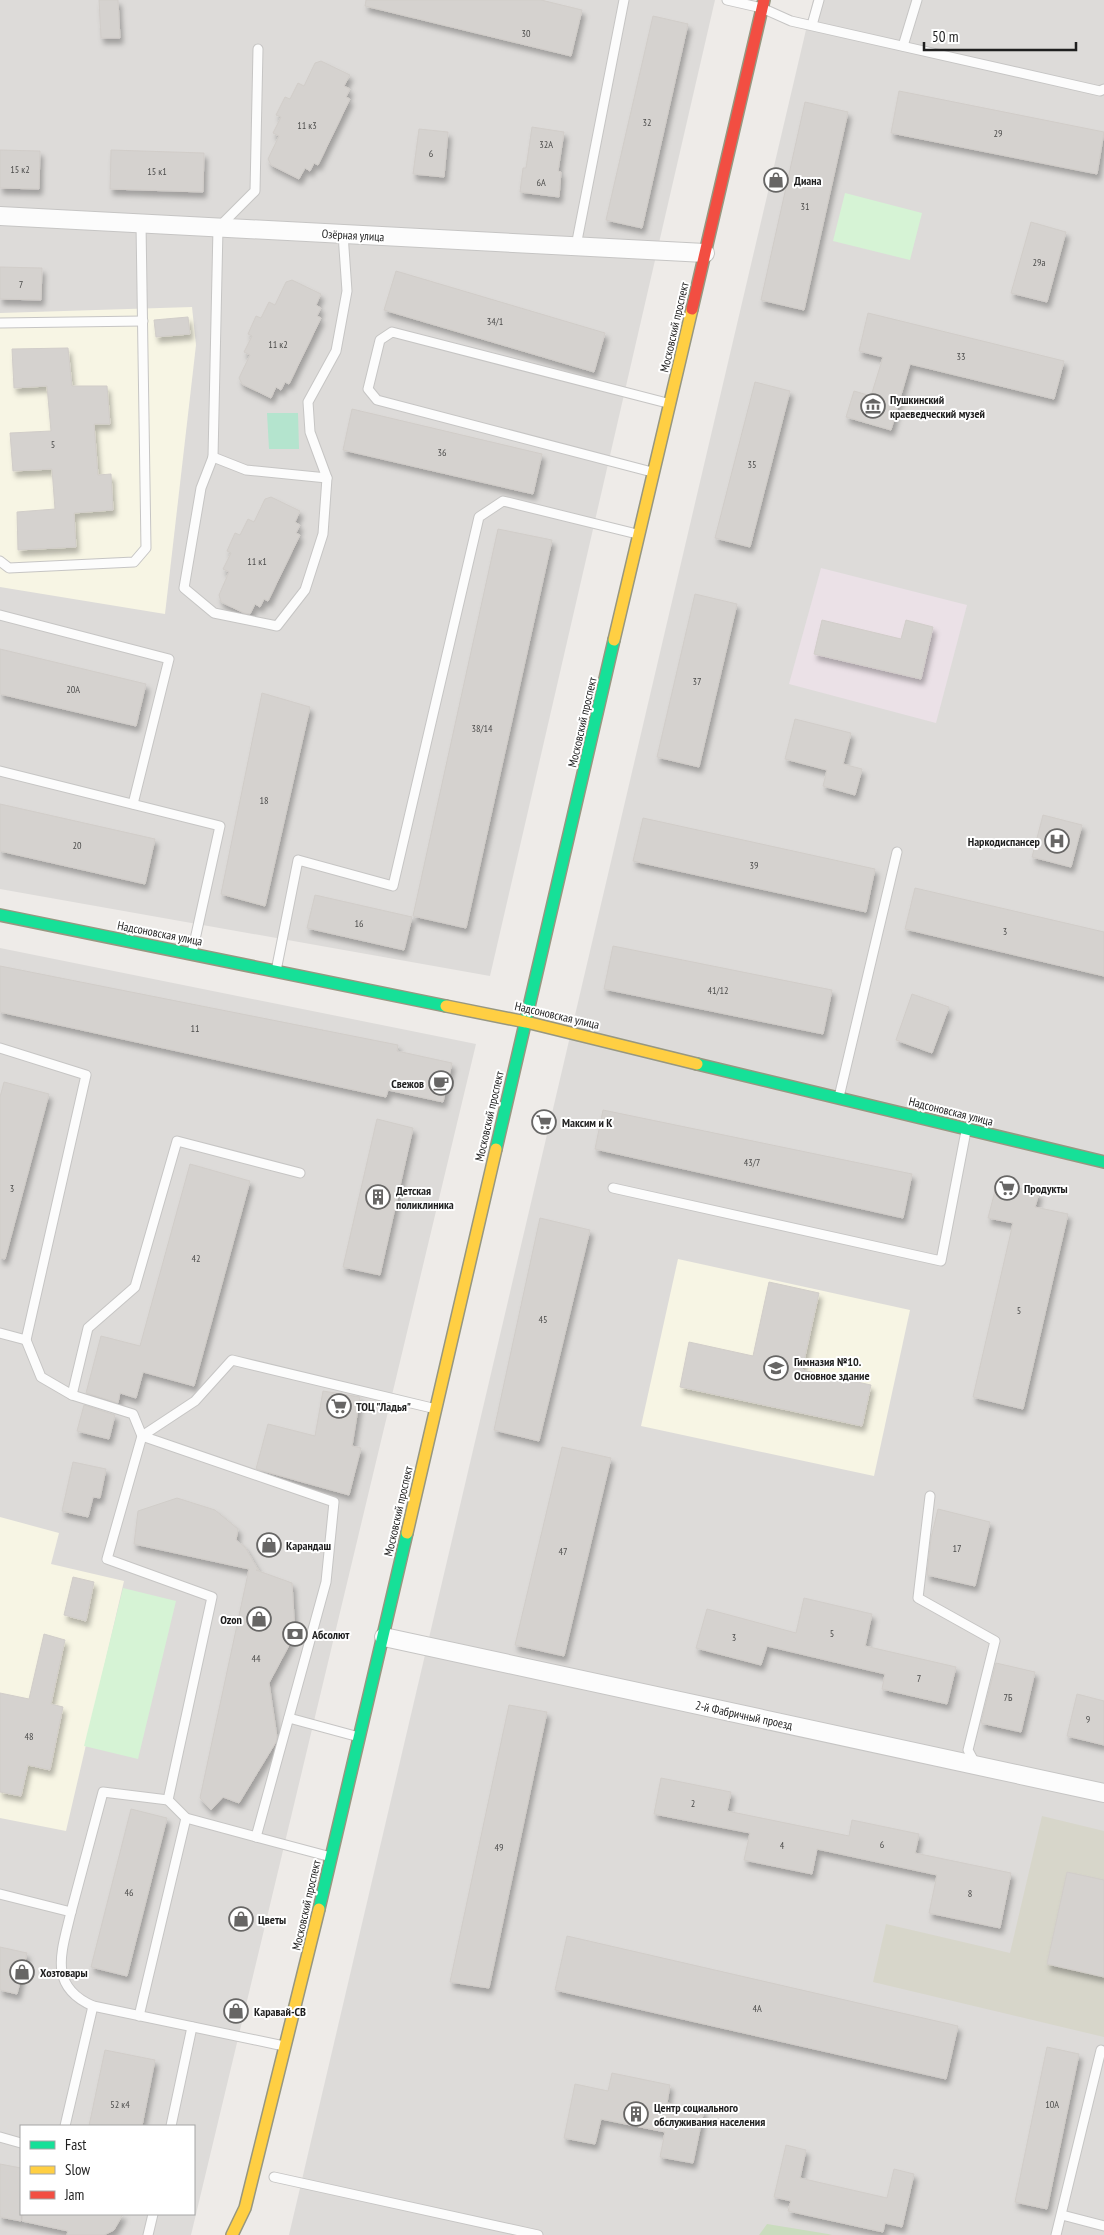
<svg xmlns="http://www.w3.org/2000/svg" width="1104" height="2235" font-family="'PT Sans Narrow',sans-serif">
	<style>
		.residential { fill: #dddbd9; fill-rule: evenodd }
		.industrial { fill: #ebe1e7 }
		.education { fill: #f7f5e4 }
		.construction { fill: #d7d6ca }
		.forest { fill: #cadcbe }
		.park { fill: #d6f3d5 }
		.pitch { fill: #b4e4ce }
		.building { fill: #d5d2cf; stroke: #d1cdc9; filter: url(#shadow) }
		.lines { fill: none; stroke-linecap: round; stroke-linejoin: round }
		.lane-casing { stroke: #c6c5c4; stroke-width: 11 }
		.street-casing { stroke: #c6c5c4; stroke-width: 20 }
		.fast-casing { stroke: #979780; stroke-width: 14 }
		.slow-casing { stroke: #979780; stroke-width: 14 }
		.jam-casing { stroke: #979780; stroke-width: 14 }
		.lane { stroke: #fcfcfc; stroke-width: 9 }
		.street { stroke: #fcfcfc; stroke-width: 18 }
		.fast { stroke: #16e098; stroke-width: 11 }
		.slow { stroke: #ffcf43; stroke-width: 11 }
		.jam { stroke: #f24e42; stroke-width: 11 }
		.labels { text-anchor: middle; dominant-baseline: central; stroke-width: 4; stroke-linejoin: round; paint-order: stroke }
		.number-label { font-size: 10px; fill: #4c4c4b }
		.poi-label { font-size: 12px; font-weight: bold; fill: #1f1f1f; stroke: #fff; text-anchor: start }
		.street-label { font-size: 12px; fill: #1f1f1f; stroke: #fff }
	</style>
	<defs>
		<filter id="shadow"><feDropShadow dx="3" dy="5.5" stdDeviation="2.5" flood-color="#0004"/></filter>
	</defs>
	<rect width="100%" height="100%" fill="#eeebe8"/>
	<!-- residential -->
	<g class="residential">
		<polygon points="0,0 715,0 490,976 0,889"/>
		<polygon points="813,0 1104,0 1104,2235 289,2235"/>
		<path d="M0 948 476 1044 191 2235H0ZM21 2126H194V2214H21Z"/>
	</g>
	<!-- industrial -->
	<polygon class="industrial" points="821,568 967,605 936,723 789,684"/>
	<!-- education -->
	<g class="education">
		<polygon points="192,307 196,345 165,614 0,587 0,313"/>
		<polygon points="678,1259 910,1310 874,1476 641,1426"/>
		<polygon points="0,1517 59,1533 51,1564 124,1581 66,1831 0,1818"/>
	</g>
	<!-- construction -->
	<polygon class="construction" points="1042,1816 1104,1831 1104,2037 873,1982 886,1924 1010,1953"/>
	<!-- forest -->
	<polygon class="forest" points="767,2224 828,2234 832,2235 759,2235"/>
	<!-- park -->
	<g class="park">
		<polygon points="845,193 922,213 910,260 833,241"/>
		<polygon points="123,1588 176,1601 138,1759 84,1746"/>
	</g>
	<!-- pitch -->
	<polygon class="pitch" points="267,413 298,413 299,449 269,449"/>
	<!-- building -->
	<g class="building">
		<polygon points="99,0 118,0 120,38 101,38"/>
		<polygon points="366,0 541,0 582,10 571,56 365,6"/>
		<polygon points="653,16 688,24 642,228 606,220"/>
		<polygon points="321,61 350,75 344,86 350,89 346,97 350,99 318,165 314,163 310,171 305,168 299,179 271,165 268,159 279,136 273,133 281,117 276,115 285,97 290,99 298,83 304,86 315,63"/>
		<polygon points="899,91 1104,132 1097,174 891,133"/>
		<polygon points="805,102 848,112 804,310 761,300"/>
		<polygon points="532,127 564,132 558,171 561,172 559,197 520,192 523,168 526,168"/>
		<polygon points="419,129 448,132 444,177 413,174"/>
		<polygon points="0,150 40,151 39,189 0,188"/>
		<polygon points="111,150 204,153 203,192 110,189"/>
		<polygon points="1031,222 1066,232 1047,302 1011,293"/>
		<polygon points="0,267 42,268 41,300 0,299"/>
		<polygon points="396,271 605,333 594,372 384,310"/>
		<polygon points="292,280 321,294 316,305 321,308 317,316 321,318 289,384 285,382 281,390 276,387 271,398 242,384 239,378 250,355 244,352 252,336 248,334 256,316 261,318 269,302 275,305 286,282"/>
		<polygon points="868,313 1064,361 1054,399 910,364 891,430 846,417 854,391 871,396 883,357 859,351"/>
		<polygon points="188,317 190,334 156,337 154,320"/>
		<polygon points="68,348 72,386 107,386 110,424 94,424 98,475 111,474 113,510 74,513 76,547 18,550 17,512 55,509 52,469 13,471 10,433 51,431 47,386 14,388 12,349"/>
		<polygon points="755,382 790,391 750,547 715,538"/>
		<polygon points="352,409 542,454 533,494 343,450"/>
		<polygon points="271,497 300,511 295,522 300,525 296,533 300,535 268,601 264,599 260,607 255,604 250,614 244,613 221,602 219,595 229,572 223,569 231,553 227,551 235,533 240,535 248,519 254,522 265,499"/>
		<polygon points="498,529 552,540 466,928 413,916"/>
		<polygon points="695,594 737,604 699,767 657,757"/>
		<polygon points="822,620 901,639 906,620 933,627 921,679 814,654"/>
		<polygon points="0,649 146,684 136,726 0,694"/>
		<polygon points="262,693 310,707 265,906 221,894"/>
		<polygon points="795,719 851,733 843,764 862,769 855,795 823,786 827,770 785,759"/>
		<polygon points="0,804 155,839 145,884 0,851"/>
		<polygon points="1043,815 1082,825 1071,867 1032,857"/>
		<polygon points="643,818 875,869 866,912 633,861"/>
		<polygon points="915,888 1104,932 1104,976 905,929"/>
		<polygon points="315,895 412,917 404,950 307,928"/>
		<polygon points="613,946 832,990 823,1034 604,989"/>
		<polygon points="0,966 398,1045 397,1051 452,1063 443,1102 388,1090 386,1097 0,1012"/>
		<polygon points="912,994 949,1007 932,1053 896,1040"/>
		<polygon points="4,1082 49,1094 5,1259 0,1258 0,1097"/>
		<polygon points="603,1110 912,1174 903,1218 595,1149"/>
		<polygon points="377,1119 413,1128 380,1275 343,1267"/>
		<polygon points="190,1164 250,1181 194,1386 143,1372 136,1398 120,1393 118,1403 86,1393 101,1336 140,1346"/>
		<polygon points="997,1183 1039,1193 1035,1207 1068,1214 1023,1409 973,1397 1013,1223 988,1218"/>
		<polygon points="540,1218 590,1230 539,1441 494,1430"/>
		<polygon points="769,1282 819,1293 802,1370 871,1385 862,1426 680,1387 689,1342 753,1356"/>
		<polygon points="323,1391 360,1397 352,1446 361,1448 349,1495 256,1469 268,1424 315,1436"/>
		<polygon points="84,1405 115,1415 109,1439 77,1431"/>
		<polygon points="562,1447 611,1458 564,1656 515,1645"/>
		<polygon points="73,1462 106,1469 100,1498 93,1497 88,1517 62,1511"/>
		<polygon points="177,1498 215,1510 238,1529 236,1540 245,1547 259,1571 256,1570 292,1583 295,1634 269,1683 277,1737 276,1742 239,1803 223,1797 211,1810 200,1798 249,1569 134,1544 138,1511"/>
		<polygon points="938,1509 990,1522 975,1586 927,1575 931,1538"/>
		<polygon points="73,1577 94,1582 86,1621 64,1615"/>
		<polygon points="804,1598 872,1614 865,1646 956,1667 947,1704 882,1689 885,1674 767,1646 761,1665 696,1648 707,1609 796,1633"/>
		<polygon points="44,1634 65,1640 51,1704 63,1707 50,1770 28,1765 21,1796 0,1792 0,1693 29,1699"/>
		<polygon points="996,1663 1035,1672 1021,1732 981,1723"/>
		<polygon points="1077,1694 1104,1701 1104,1745 1067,1736"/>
		<polygon points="509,1705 547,1712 489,1988 450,1982"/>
		<polygon points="661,1778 731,1792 727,1811 849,1836 852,1820 919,1834 915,1853 1011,1873 1000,1928 929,1913 937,1875 817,1849 812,1874 744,1860 750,1833 654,1814"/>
		<polygon points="131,1809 167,1818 127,1976 91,1967"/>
		<polygon points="1067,1872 1104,1880 1104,1977 1047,1964"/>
		<polygon points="567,1936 958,2026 946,2079 555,1990"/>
		<polygon points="0,1947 27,1953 17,1994 0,1990"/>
		<polygon points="1047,2047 1079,2054 1047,2209 1015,2202"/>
		<polygon points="105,2050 155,2060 142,2126 89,2126"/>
		<polygon points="612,2073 670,2085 667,2103 704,2110 693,2163 660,2157 665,2132 601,2119 595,2144 564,2138 575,2084 608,2091"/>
		<polygon points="786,2145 806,2150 800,2178 887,2198 894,2169 914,2174 902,2227 885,2223 883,2232 788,2211 791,2201 774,2197"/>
		<polygon points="0,2164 21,2168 21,2221 0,2217"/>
		<polygon points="23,2214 123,2214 114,2230 104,2235 67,2235 68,2231 22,2221"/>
	</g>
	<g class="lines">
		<!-- lane casing -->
		<g class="lane-casing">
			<g id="lane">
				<polyline points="727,0 762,8 791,21 1100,91 1104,89"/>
				<polyline points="812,25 819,0"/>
				<polyline points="903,46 917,0"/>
				<polyline points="258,49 255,191 218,228 213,457 201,488 184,588 214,613 277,626 305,590 323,534 327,478 310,432 308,402 336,351 347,291 343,234"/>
				<polyline points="576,246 624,0"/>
				<polyline points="0,323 143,321"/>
				<polyline points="213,457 246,470 327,478"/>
				<polyline points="652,472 377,400 368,389 380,340 392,332 667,403"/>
				<polyline points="0,561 9,568 134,562 146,548 141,224"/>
				<polyline points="0,615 169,659 133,804"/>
				<polyline points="0,771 220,826 192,953"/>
				<polyline points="276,971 298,860 393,886 479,517 503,501 637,534"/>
				<polyline points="0,1048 86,1075 26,1340 0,1333"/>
				<polyline points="839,1097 897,852"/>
				<polyline points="613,1188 941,1261 966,1131"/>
				<polyline points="26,1340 41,1377 72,1395 133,1414 142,1436 334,1502 326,1582 256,1837 186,1818 139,2016"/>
				<polyline points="72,1395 88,1328 135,1287 177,1141 300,1173"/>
				<polyline points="930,1496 918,1598 995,1641 968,1750 976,1765"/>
				<polyline points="289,1718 359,1737"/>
				<polyline points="186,1818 168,1800 212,1597 107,1559 142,1436 195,1401 232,1360 432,1408"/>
				<polyline points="256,1837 331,1857"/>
				<path d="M0 1894 71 1912C62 1951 47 1986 93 2006L284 2046"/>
				<polyline points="71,1912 103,1792 168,1800"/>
				<polyline points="65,2126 93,2006"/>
				<polyline points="171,2126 192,2027"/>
				<polyline points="0,2137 21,2143"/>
				<polyline points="274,2177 538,2235"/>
				<polyline points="1062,2215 1104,2226"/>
				<polyline points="148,2235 153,2214"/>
				<polyline points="1056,2235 1101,2050"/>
			</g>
		</g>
		<!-- street casing -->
		<g class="street-casing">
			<g id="street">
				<polyline points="0,216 705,253"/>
				<polyline points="384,1637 1104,1793"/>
			</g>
		</g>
		<!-- fast casing -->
		<g class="fast-casing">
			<g id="fast">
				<polyline points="0,915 446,1006"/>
				<polyline points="697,1064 1104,1162"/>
				<polyline points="496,1149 614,640"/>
				<polyline points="319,1909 407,1533"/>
			</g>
		</g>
		<!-- slow casing -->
		<g class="slow-casing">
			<g id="slow">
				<polyline points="614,640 692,309"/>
				<polyline points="446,1006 526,1022 697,1064"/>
				<polyline points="407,1533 496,1149"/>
				<polyline points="232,2235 245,2208 319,1909"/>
			</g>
		</g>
		<!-- jam casing -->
		<g class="jam-casing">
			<polyline id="jam" points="692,309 764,0"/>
		</g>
		<!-- lane -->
		<use href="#lane" class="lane"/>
		<!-- street -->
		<use href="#street" class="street"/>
		<!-- fast -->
		<use href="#fast" class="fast"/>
		<!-- slow -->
		<use href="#slow" class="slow"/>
		<!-- jam -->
		<use href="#jam" class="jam"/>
	</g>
	<!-- icons -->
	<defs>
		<g id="shop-ring" transform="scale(1.25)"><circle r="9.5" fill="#fff" stroke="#676665" stroke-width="1.5"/><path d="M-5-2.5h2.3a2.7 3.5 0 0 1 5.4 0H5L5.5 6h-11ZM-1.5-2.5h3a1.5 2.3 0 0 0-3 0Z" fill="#676665"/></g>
		<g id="museum-ring" transform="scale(1.25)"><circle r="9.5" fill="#fff" stroke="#676665" stroke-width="1.5"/><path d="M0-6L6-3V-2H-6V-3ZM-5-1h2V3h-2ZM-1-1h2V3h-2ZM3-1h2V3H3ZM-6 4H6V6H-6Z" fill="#676665"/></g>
		<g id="hospital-ring" transform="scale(1.25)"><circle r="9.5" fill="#fff" stroke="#676665" stroke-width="1.5"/><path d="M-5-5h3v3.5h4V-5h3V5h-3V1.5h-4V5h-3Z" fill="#676665"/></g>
		<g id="cafe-ring" transform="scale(1.25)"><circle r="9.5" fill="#fff" stroke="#676665" stroke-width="1.5"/><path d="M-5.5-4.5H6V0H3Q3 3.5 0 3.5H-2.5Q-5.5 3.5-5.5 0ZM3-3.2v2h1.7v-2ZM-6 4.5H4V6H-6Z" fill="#676665"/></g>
		<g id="supermarket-ring" transform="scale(1.25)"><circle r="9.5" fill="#fff" stroke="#676665" stroke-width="1.5"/><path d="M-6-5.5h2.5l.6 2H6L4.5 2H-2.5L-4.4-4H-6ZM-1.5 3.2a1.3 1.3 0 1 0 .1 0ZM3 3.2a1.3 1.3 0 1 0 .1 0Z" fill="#676665"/></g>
		<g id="building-ring" transform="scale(1.25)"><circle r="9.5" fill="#fff" stroke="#676665" stroke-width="1.5"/><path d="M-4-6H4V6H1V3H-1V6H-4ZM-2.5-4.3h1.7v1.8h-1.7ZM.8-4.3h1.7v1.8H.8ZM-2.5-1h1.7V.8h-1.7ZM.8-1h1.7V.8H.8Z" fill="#676665"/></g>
		<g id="school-ring" transform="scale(1.25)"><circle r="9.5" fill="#fff" stroke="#676665" stroke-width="1.5"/><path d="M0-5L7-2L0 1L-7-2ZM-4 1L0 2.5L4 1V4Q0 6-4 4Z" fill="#676665"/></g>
		<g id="bank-ring" transform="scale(1.25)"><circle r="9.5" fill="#fff" stroke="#676665" stroke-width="1.5"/><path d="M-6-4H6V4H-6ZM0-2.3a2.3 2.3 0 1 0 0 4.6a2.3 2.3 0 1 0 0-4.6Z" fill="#676665"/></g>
	</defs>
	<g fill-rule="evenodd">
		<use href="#shop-ring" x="776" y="180"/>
		<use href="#museum-ring" x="873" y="406"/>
		<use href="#hospital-ring" x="1057" y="841"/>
		<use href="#cafe-ring" x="441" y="1083"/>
		<use href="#supermarket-ring" x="544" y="1122"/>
		<use href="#supermarket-ring" x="1007" y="1188"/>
		<use href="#building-ring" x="378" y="1197"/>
		<use href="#school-ring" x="776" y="1368"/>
		<use href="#supermarket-ring" x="339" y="1406"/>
		<use href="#shop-ring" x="269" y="1545"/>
		<use href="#shop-ring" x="259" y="1619"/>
		<use href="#bank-ring" x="295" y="1634"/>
		<use href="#shop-ring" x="241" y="1919"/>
		<use href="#shop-ring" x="22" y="1972"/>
		<use href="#shop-ring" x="236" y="2011"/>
		<use href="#building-ring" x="636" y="2114"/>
	</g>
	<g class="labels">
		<!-- number labels -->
		<g class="number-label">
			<text x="526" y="33">30</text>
			<text x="647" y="122">32</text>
			<text x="307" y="125">11 к3</text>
			<text x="998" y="133">29</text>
			<text x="546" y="144">32А</text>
			<text x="431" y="153">6</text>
			<text x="20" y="169">15 к2</text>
			<text x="157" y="171">15 к1</text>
			<text x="541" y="182">6А</text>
			<text x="805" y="206">31</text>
			<text x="1039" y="262">29а</text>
			<text x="21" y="284">7</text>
			<text x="495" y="321">34/1</text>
			<text x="278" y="344">11 к2</text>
			<text x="961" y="356">33</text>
			<text x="53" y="444">5</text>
			<text x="442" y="452">36</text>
			<text x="752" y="464">35</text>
			<text x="257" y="561">11 к1</text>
			<text x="697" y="681">37</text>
			<text x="73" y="689">20А</text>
			<text x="482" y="728">38/14</text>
			<text x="264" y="800">18</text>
			<text x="77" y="845">20</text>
			<text x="754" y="865">39</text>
			<text x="359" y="923">16</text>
			<text x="1005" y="931">3</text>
			<text x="718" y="990">41/12</text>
			<text x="195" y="1028">11</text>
			<text x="752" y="1162">43/7</text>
			<text x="12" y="1188">3</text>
			<text x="196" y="1258">42</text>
			<text x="1019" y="1310">5</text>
			<text x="543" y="1319">45</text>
			<text x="957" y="1548">17</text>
			<text x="563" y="1551">47</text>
			<text x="832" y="1633">5</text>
			<text x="734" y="1637">3</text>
			<text x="256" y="1658">44</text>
			<text x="919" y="1678">7</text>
			<text x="1008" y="1697">7Б</text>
			<text x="1088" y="1719">9</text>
			<text x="29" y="1736">48</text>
			<text x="693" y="1803">2</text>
			<text x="882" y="1844">6</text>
			<text x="782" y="1845">4</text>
			<text x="499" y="1847">49</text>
			<text x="129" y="1892">46</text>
			<text x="970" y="1893">8</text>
			<text x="757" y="2008">4А</text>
			<text x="120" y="2104">52 к4</text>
			<text x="1052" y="2104">10А</text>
		</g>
		<!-- poi labels -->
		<g class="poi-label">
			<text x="794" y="180">Диана</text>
			<text x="890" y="399">Пушкинский<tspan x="890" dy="14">краеведческий музей</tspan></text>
			<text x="1040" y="841" text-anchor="end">Наркодиспансер</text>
			<text x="424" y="1083" text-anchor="end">Свежов</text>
			<text x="562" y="1122">Максим и К</text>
			<text x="1024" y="1188">Продукты</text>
			<text x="396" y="1190">Детская<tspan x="396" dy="14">поликлиника</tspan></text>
			<text x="794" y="1361">Гимназия №10.<tspan x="794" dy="14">Основное здание</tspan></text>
			<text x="356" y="1406">ТОЦ "Ладья"</text>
			<text x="286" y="1545">Карандаш</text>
			<text x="242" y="1619" text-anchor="end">Ozon</text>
			<text x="312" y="1634">Абсолют</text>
			<text x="258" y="1919">Цветы</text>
			<text x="40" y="1972">Хозтовары</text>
			<text x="254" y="2011">Каравай-СВ</text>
			<text x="654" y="2107">Центр социального<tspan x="654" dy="14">обслуживания населения</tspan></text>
		</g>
		<!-- street labels -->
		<g class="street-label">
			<text transform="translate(353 235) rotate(3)">Озёрная улица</text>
			<text transform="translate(674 327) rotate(-77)">Московский проспект</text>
			<text transform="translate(582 722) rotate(-77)">Московский проспект</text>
			<text transform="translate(160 933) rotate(11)">Надсоновская улица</text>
			<text transform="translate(557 1015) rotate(13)">Надсоновская улица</text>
			<text transform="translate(951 1111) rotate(14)">Надсоновская улица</text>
			<text transform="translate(489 1116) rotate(-77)">Московский проспект</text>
			<text transform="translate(398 1511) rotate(-77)">Московский проспект</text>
			<text transform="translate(744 1715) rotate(12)">2-й Фабричный проезд</text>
			<text transform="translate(306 1905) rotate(-77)">Московский проспект</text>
		</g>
	</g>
	<!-- legend -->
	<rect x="20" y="2125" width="175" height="90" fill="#ffffff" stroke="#a5a5a5"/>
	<rect x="30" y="2141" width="25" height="8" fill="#16e098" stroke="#a5a5a5"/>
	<text x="65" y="2150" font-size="15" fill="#1f1f1f">Fast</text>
	<rect x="30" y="2166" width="25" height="8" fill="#ffcf43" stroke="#a5a5a5"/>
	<text x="65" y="2175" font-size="15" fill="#1f1f1f">Slow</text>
	<rect x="30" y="2191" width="25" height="8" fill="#f24e42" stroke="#a5a5a5"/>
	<text x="65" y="2200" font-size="15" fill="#1f1f1f">Jam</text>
	<!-- scale -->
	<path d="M924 42v8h152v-8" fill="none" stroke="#1f1f1f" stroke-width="2.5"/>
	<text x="932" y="42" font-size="15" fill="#1f1f1f" stroke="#ffffff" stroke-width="4" paint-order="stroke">50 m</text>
</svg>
